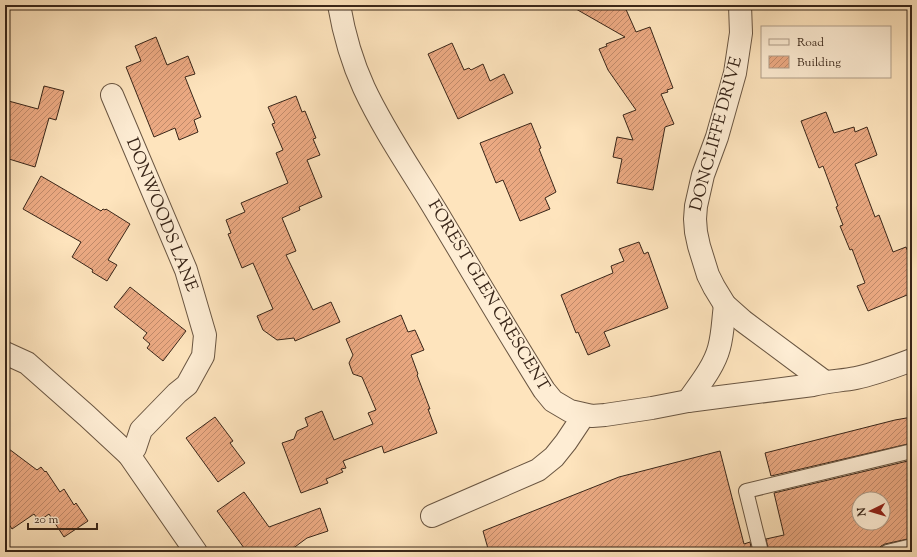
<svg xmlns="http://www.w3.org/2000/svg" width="917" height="557" font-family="'Sorts Mill Goudy',serif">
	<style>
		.building { fill: url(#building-hatch); stroke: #392619; fill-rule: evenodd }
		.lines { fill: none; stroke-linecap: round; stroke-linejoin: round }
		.lane-casing { stroke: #6a5642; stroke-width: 16 }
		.street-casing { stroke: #6a5642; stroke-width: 24 }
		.lane { stroke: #feedd4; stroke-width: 14 }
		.street { stroke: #feedd4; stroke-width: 22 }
		.labels { text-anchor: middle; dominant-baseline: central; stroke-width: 3; stroke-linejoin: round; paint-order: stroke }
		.street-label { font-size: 17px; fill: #392619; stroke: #feedd4 }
	</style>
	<defs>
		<pattern id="building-hatch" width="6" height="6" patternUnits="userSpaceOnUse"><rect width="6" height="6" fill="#ecaa83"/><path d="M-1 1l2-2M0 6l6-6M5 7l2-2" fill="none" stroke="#c08a6a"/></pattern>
	</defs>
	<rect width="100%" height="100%" fill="#fee4bd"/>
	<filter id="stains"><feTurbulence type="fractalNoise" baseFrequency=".005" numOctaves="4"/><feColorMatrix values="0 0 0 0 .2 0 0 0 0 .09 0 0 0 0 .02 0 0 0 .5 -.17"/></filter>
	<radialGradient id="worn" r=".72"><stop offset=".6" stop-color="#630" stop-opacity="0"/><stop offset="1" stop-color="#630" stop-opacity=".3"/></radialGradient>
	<!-- building -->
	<g class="building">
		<polygon points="569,5 624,5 636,32 650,27 673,88 667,90 668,92 661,94 674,124 665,127 653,190 617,183 622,159 613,157 617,137 633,140 623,115 636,110 608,70 599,49 607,46 606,44 625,37"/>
		<polygon points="156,37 167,65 188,56 195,74 185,77 201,117 194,120 198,132 179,140 175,128 154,137 126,67 141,61 135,46"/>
		<polygon points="452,43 464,70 469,68 471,70 483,64 490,81 504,74 513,93 458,119 428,54"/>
		<polygon points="44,86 64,91 56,120 49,118 35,167 9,159 9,158 5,157 5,100 38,109"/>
		<polygon points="296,96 302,112 305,111 316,138 313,139 320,155 307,160 322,197 299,207 300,210 282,218 296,251 286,255 313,310 331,302 340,322 295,341 294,338 277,340 263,330 257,316 273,309 253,263 242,268 228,234 231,233 226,220 245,212 241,203 288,183 276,153 283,150 272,124 275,123 268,107"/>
		<polygon points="826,112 834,133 854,127 855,132 867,127 877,155 855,164 875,217 879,215 893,252 906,247 912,262 912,293 868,311 857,286 865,283 852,249 850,250 840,226 843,225 836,207 838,206 823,166 819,168 801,121"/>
		<polygon points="531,123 541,148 539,149 556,192 545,198 550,209 520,221 503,180 496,183 480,143"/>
		<polygon points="41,176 101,211 103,209 105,210 106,209 130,224 108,260 117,265 107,281 92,272 93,270 72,257 81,242 23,209"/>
		<polygon points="639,242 644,254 648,252 668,308 604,332 610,346 588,355 578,332 576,333 561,295 613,273 611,266 624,261 619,249"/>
		<polygon points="130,287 186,331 163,361 147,348 150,344 143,338 147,333 114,307"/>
		<polygon points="401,315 408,332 415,330 424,350 411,355 418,374 417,375 430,409 428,409 437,433 384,453 382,446 343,461 346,468 341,469 343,472 326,479 328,483 301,493 282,443 294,439 297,431 308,426 305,418 322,411 334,440 373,424 368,413 376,410 362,377 353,374 349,363 353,355 346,339"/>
		<polygon points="215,417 233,441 230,443 245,463 218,482 186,438"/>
		<polygon points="912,417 912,443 771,476 765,453 895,420"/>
		<polygon points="5,446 37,470 41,467 45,472 46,471 60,492 64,489 74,505 76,503 88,521 64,537 49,514 39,521 34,514 12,529 5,518"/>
		<polygon points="720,451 744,544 750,542 752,552 489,552 483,531 619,477"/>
		<path d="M912 460V538L885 544 881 546 879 549V552H769L766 539 784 535 774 493ZM859 499H883V523H859Z"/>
		<polygon points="244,492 269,527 320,508 328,531 307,538 288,552 247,552 217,511"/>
	</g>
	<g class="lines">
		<!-- lane casing -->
		<g class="lane-casing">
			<g id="lane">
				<polyline points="761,552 746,491 912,451"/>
				<polyline points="887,552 912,546"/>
			</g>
		</g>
		<!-- street casing -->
		<g class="street-casing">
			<g id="street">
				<path d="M339 5C344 34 352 62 364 88 384 131 412 171 436 211 472 271 507 331 544 390L553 401 570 411 592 416 605 415 652 408 688 401 813 385C827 381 841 381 856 378 875 374 893 367 912 360"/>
				<polyline points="740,5 741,33 735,73 717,137 703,175 696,206 695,219 696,232 699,246 708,275 714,287 725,305 743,321 825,382"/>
				<polyline points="112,95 186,270 205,335 203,356 187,385 177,393 141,430 135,448 129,455"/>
				<polyline points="5,353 27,363 87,416 129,455 196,552"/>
				<path d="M688 401C699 385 714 367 719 348 723 334 723 319 725 305"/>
				<polyline points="432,516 538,470 554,457 566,442 584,415"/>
			</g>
		</g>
		<!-- lane -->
		<use href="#lane" class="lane"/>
		<!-- street -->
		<use href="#street" class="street"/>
	</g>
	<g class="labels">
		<!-- street labels -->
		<g class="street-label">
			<text transform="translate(717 134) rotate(-75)">DONCLIFFE DRIVE</text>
			<text transform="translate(161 215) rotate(68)">DONWOODS LANE</text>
			<text transform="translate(488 296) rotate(59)">FOREST GLEN CRESCENT</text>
		</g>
	</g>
	<!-- margin -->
	<rect width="917" height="557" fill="none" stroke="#fee4bd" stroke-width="20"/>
	<rect x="6" y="6" width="905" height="545" fill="none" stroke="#392619" stroke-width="2"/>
	<rect x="10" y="10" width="897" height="537" fill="none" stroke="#392619"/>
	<!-- legend -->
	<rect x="761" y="26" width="130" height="52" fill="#feedd4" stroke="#af9d89"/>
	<rect x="769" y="39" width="20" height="6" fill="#feedd4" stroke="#af9d89"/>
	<text x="797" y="46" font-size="12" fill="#392619">Road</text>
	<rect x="769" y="56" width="20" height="12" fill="url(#building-hatch)" stroke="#af9d89"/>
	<text x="797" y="66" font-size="12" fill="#392619">Building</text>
	<!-- north arrow -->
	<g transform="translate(871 511) rotate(265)"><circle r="19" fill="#feedd4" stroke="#af9d89"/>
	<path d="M0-3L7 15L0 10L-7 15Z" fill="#8f2418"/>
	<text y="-6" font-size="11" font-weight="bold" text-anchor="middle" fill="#392619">N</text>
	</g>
	<!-- scale -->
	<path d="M28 523v6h69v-6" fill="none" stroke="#392619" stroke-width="2"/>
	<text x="34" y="523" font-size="12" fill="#392619" stroke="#feedd4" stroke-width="3" paint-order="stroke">20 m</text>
	<rect width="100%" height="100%" filter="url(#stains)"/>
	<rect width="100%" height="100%" fill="url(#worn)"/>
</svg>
